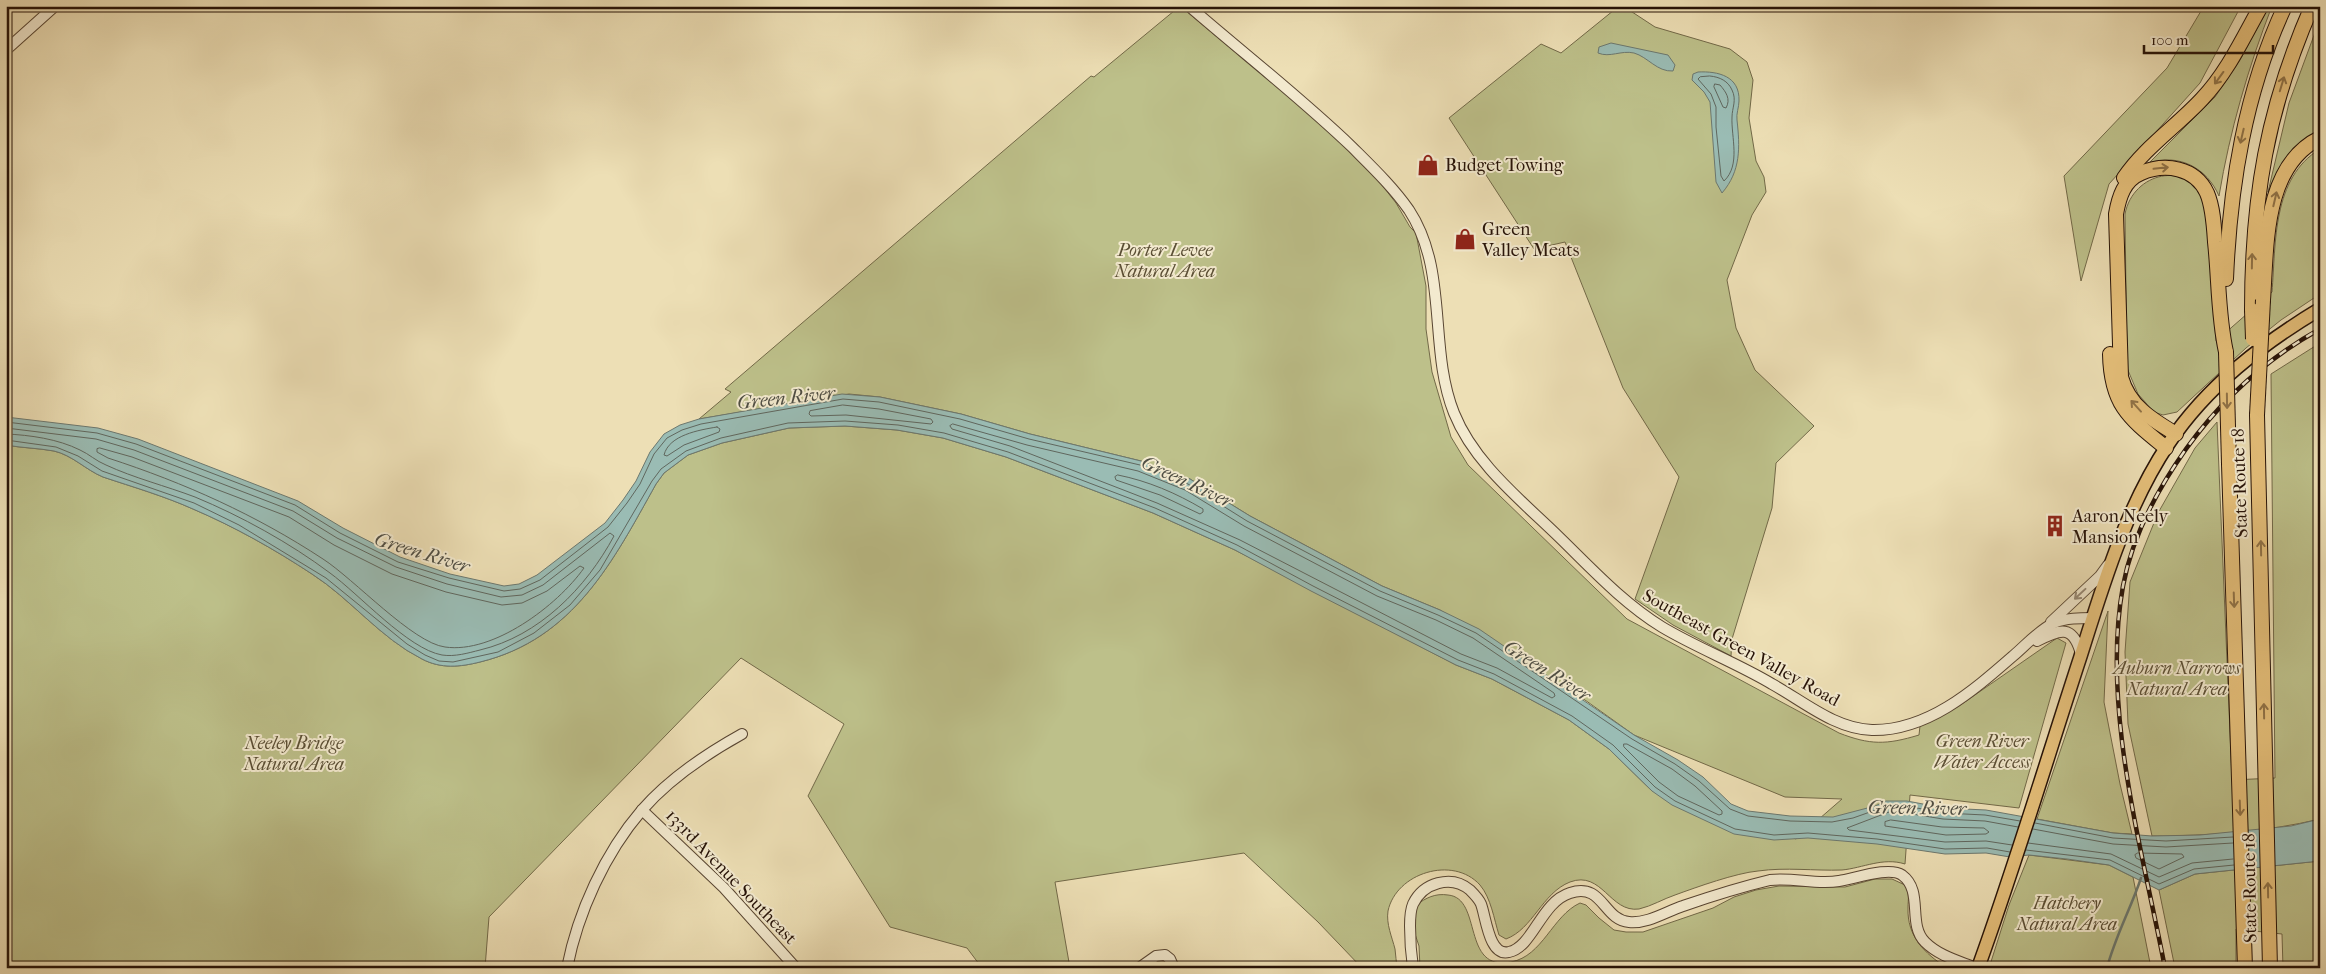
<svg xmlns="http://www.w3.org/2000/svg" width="2326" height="974" font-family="'IM FELL French Canon',serif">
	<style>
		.green { fill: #bdc08a; stroke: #726948 }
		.water { fill: #9abcb4; stroke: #6c786f }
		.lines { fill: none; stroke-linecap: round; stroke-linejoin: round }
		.shore { stroke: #60675e; stroke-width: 1 }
		.stream { stroke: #6c786f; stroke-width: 2.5 }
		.minor-casing { stroke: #584532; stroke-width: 12 }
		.major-casing { stroke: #261207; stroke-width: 15 }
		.highway-casing { stroke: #261207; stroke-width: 16 }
		.minor { stroke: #f3eacf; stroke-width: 10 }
		.major { stroke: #e6c07a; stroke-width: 12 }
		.highway { stroke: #e6c07a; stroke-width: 14 }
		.rail-casing { stroke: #261207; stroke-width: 4.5 }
		.rail { stroke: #f3eacf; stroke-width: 2.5; stroke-dasharray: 8; stroke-linecap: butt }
		.highway-bridge-casing { stroke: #261207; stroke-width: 16; stroke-linecap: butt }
		.highway-bridge { stroke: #e6c07a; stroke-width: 14 }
		.oneway { stroke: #907246 }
		.oneway2 { stroke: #978975 }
		.labels { text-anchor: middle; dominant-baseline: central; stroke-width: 4; stroke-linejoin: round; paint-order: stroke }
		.poi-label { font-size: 18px; fill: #261207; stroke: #f3eacf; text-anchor: start }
		.park-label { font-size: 18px; font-style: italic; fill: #5b4f35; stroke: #f3eacf }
		.street-label { font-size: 18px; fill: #261207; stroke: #f3eacf }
		.water-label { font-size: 19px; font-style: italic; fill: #4f4e44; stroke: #f3eacf }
	</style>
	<rect width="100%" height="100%" fill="#eddfb5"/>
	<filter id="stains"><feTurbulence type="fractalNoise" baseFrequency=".004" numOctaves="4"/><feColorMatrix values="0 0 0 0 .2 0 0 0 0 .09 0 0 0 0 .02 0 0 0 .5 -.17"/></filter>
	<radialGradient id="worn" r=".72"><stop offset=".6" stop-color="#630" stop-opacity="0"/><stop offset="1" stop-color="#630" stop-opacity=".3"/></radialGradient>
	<!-- green -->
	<g class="green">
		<path d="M1180 6 1332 133 1378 180 1396 203 1410 227 1416 233 1426 286V329L1432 372 1451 437 1468 465 1627 619 1839 733C1870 745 1886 745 1919 735L1920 726 1959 706 2057 638 2066 643 2019 808 1910 795 1905 864C1883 857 1863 868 1842 870 1814 871 1786 867 1758 871 1736 873 1697 887 1675 895 1663 899 1652 906 1639 909 1610 913 1602 870 1570 882 1542 893 1533 929 1506 939L1499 935C1494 919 1491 898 1480 885 1453 855 1396 873 1388 911 1386 924 1392 937 1395 949 1396 955 1396 962 1397 968H1362L1318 922 1244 853 1055 882 1070 968H982L967 948 890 927 808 796 844 724 741 658 489 917 485 968H6V445C22 448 38 448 54 451 72 455 86 470 103 477 133 487 164 496 193 509 235 527 274 549 312 574 351 599 380 638 422 659 441 669 460 667 480 662 574 639 613 561 656 484L664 473 688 455 722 443 789 428 845 426 897 430 943 438 1006 457 1153 513 1235 550 1456 665 1492 679 1569 720 1609 749 1652 791 1796 839 1842 799 1785 797 1634 735 1585 700 1440 610 1382 586 1250 516 1190 479 1141 461 1030 434 961 414 880 397 849 394 699 419 731 392 725 389 1091 76 1094 77Z"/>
		<polygon points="1619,6 1623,6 1655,27 1730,49 1747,62 1753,80 1749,118 1756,161 1764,177 1766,192 1752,215 1727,280 1736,328 1755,370 1814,426 1776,463 1772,508 1732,639 1731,656 1673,625 1635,599 1679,477 1623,388 1565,242 1534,249 1449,118 1541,44 1561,53"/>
		<polygon points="2204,6 2241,6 2200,83 2109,184 2081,281 2064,176 2167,68"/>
		<path d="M2269 6H2272C2248 68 2230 130 2219 196 2207 168 2179 153 2149 163L2215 97 2240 60Z"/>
		<polygon points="2320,19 2320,133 2284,162 2268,192 2289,103"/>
		<path d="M2320 149V294L2281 320 2246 348 2177 412 2163 415 2154 412 2138 394 2127 368 2125 214C2133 172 2188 160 2204 200 2206 206 2206 213 2207 219L2216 341 2272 292C2276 243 2272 178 2320 149Z"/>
		<path d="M2320 343V819C2266 832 2207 836 2152 836L2128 724 2125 652 2130 582 2158 513 2195 448 2217 422 2232 780 2275 778 2271 374Z"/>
		<polygon points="2108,611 2104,702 2120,784 2132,834 2113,833 2037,819"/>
		<polygon points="2029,855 2109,865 2133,877 2151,968 1989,968 2009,905"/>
		<polygon points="2320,861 2320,968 2283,968 2282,934 2236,929 2236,968 2175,968 2159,890 2195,874"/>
		<path d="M1875 879H1892L1905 885C1910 893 1908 899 1908 908 1907 936 1924 953 1947 968H1420L1419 946 1413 928 1416 905C1426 898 1435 893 1448 895 1483 898 1461 972 1511 962 1543 956 1552 916 1580 903L1586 905 1599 918 1614 930 1626 932H1643L1713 908 1734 897 1756 890 1779 886 1845 887Z"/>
	</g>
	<!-- water -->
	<g class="water">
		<path d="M1611 43 1668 55 1675 65 1673 71C1657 72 1648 57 1634 53 1621 50 1610 58 1598 53L1599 47Z"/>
		<path d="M1698 72C1718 71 1740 76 1739 101 1739 107 1736 114 1737 120 1740 147 1741 171 1722 193L1716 182 1710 102 1704 92 1692 80 1693 74Z"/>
		<path d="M842 394 880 397 961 414 1030 434 1141 461 1190 479 1250 516 1382 586 1440 610 1479 629 1634 735 1678 760 1703 777 1731 804 1748 811 1790 816 1833 817 1875 806 1886 801H1907L1944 808 1986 810 2113 833 2152 836 2200 835 2291 826 2320 819V861L2195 874 2159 890 2109 865 2067 859 2029 855 2010 857 1986 853 1945 854 1877 844 1808 838 1774 840 1734 834 1672 805 1652 791 1609 749 1569 720 1492 679 1456 665 1311 591 1235 550 1153 513 1006 457 943 438 897 430 845 426 789 428 722 443 688 455 664 473 656 484C613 561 574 639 480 662 460 667 441 669 422 659 380 638 351 599 312 574 274 549 235 527 193 509 164 496 133 487 103 477 86 470 72 455 54 451 38 448 22 448 6 445V417L98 428 138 439 298 501 343 528 400 557 450 574 504 586 519 584 537 575 605 523 623 500 636 481 650 452 664 434 680 425 699 419Z"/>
	</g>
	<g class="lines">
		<!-- shore -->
		<g class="shore">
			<path d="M1710 76C1720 77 1728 81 1732 90 1737 100 1732 108 1732 117 1731 137 1741 165 1724 181L1721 176 1716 127V107L1711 94 1698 79 1700 77Z"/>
			<path d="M1715 84 1720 85C1726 92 1731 99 1726 108L1723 107 1714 87Z"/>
			<polygon points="843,405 879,409 931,419 933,422 931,424 846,415 811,416 809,414 810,411"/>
			<polyline points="6,422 97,433 136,444 295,505 340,533 398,562 449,578 504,591 520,589 540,580 608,527 627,503 640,484 654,454 667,438 682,430 701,424 843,399 879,402 960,419 1029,439 1140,465 1188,484 1247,521 1380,591 1438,615 1476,633 1632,739 1675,764 1699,781 1730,809 1748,816 1790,821 1832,822 1853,818 1887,806 1906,806 1944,813 1985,815 2020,821"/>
			<polygon points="953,424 1027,445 1138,471 1185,490 1244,526 1377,596 1436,620 1473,638 1554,693 1555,696 1552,698 1497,668 1461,654 1240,540 1157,503 1010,446 952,429 950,426"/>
			<path d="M717 427 720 429 719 432 684 445 667 456 664 455C669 435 699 430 717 427Z"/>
			<path d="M6 428 96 439 134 450 293 511 337 538 396 567 447 584 501 597 522 595 543 585 610 533 614 536C586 588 539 636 480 650 468 653 455 657 442 655 408 649 359 594 330 573 290 543 241 516 195 497 166 486 134 478 106 465 96 461 89 454 80 450 58 439 30 435 6 434"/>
			<polyline points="6,440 56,447 78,456 102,471 194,503 239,525 326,578 407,644 425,655 439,661 453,662 498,652 534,633 570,605 600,570 652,481 661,469 686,451 721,438 788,423 845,421 898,425 944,433 1008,452 1155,508 1237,545 1313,586 1458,660 1494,674 1572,716 1613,745 1655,787 1675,801 1735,829 1774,835 1808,833 1877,839 1945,849 1987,848 2010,852"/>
			<path d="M100 448 132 457 289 517 334 545 392 574 446 592 502 605 522 603 547 591 580 566 584 568C557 606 493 654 445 647 413 643 354 579 323 559 256 515 185 483 108 458L97 452V449Z"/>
			<path d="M1118 475C1148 481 1176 493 1203 509V512L1200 514 1160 495 1116 480 1115 477Z"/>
			<polygon points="1624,744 1627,744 1672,769 1695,786 1722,811 1722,814 1719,815 1678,796 1659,782 1624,747"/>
			<polygon points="1891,820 1942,827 1984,828 1989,832 1986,834 1946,835 1885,826 1885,822"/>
			<polyline points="2035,823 2113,838 2166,841 2233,837"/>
			<polyline points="2033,829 2113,844 2166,847 2233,843"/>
			<polyline points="2028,843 2111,854 2159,877 2192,863 2233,859"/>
			<polyline points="2012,845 1986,841 1945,842 1849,830 1847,828 1889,812 1906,813 1943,819 1985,821 2018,827"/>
			<polyline points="2026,850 2110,860 2159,884 2194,869 2234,865"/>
			<polygon points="2138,853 2182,854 2184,857 2159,869 2136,858 2135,855"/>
		</g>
		<!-- stream -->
		<path class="stream" d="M2107 968C2115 937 2131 908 2141 878"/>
		<!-- minor casing -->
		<g class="minor-casing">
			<g id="minor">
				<path d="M1189 6C1243 53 1300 97 1352 147 1372 167 1393 187 1409 210 1449 271 1428 348 1454 413 1474 463 1521 500 1559 537 1592 569 1622 602 1662 627 1697 648 1737 663 1772 684 1803 701 1835 729 1872 730 1928 731 1974 690 2013 656 2026 645 2039 630 2054 623 2066 618 2080 618 2093 618"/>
				<polyline points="6,50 55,6"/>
				<polyline points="2051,622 2100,576 2108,565"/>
				<path d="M2037 641C2060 629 2073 624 2081 654"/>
				<polyline points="642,810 724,888 796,968"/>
				<path d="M567 968C578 912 605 853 642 810 669 779 706 754 742 734"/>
				<polyline points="1139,968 1156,956 1165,955 1170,959 1174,968"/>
				<path d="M1413 968C1411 954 1410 940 1410 926 1410 919 1410 911 1413 904 1423 883 1451 874 1470 890 1474 894 1479 899 1481 904 1486 917 1489 957 1509 952 1533 947 1541 902 1570 893 1603 882 1603 920 1629 922 1648 924 1667 911 1683 906 1712 896 1741 887 1770 880 1793 877 1816 885 1839 881 1854 879 1889 866 1902 875 1924 891 1907 924 1925 942 1939 956 1959 961 1976 968"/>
			</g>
		</g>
		<!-- major casing -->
		<g class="major-casing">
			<path id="major" d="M1978 968C2015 866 2046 762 2080 658 2103 585 2126 507 2169 443 2207 386 2262 344 2320 309"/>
		</g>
		<!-- highway casing -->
		<g class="highway-casing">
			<g id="highway">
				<path d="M2124 178C2144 148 2177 126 2202 99 2227 73 2243 38 2261 6"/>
				<path d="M2226 279C2230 185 2245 92 2285 6"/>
				<path d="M2263 300C2267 246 2263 166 2320 138"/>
				<path d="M2252 310C2252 198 2267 109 2312 6"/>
				<path d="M2110 354C2111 405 2129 418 2166 448"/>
				<polyline points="2257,415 2270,968"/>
				<path d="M2176 434C2151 419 2129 406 2121 377L2116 214C2119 197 2124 180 2141 173 2165 163 2195 167 2207 193 2213 207 2214 226 2215 242 2219 279 2218 316 2226 352"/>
				<polyline points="2229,464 2245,968"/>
			</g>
		</g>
		<!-- minor -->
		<use href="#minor" class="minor"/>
		<!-- major -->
		<use href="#major" class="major"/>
		<!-- highway -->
		<use href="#highway" class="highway"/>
		<!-- rail casing -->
		<g class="rail-casing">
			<path id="rail" d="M2165 968C2142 848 2101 707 2123 586 2132 537 2157 490 2186 449 2222 399 2266 359 2320 329"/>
		</g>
		<!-- rail -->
		<use href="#rail" class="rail"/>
		<!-- highway-bridge casing -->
		<g class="highway-bridge-casing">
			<g id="highway-bridge">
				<polyline points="2252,310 2253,339"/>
				<polyline points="2226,352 2229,464"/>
				<polyline points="2257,415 2263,300"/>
			</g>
		</g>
		<!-- highway-bridge -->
		<use href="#highway-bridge" class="highway-bridge"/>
	</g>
	<!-- one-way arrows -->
	<defs><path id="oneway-shaft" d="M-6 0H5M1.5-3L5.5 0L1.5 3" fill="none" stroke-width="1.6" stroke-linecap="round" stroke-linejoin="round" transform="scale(1.25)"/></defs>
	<g class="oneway">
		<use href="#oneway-shaft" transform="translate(2219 78) rotate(126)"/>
		<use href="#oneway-shaft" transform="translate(2282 84) rotate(-73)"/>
		<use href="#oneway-shaft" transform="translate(2242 136) rotate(103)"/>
		<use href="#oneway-shaft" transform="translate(2161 168) rotate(-6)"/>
		<use href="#oneway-shaft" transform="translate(2275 199) rotate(-77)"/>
		<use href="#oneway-shaft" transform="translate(2252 261) rotate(-89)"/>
		<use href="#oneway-shaft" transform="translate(2227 401) rotate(89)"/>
		<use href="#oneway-shaft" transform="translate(2136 406) rotate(-132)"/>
		<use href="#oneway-shaft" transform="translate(2261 548) rotate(-91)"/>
		<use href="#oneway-shaft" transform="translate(2234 600) rotate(88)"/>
		<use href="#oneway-shaft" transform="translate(2264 711) rotate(-91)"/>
		<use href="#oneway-shaft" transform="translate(2240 808) rotate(88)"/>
		<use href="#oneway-shaft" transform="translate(2268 890) rotate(-91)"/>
	</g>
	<use class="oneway2" href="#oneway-shaft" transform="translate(2080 594) rotate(137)"/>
	<!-- icons -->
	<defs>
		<g id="shop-bare" transform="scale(1.725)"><path d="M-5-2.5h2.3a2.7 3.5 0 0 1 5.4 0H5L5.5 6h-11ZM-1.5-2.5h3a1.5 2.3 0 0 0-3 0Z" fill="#8f2418" stroke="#f3eacf" stroke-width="2.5" paint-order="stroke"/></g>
		<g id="building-bare" transform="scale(1.725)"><path d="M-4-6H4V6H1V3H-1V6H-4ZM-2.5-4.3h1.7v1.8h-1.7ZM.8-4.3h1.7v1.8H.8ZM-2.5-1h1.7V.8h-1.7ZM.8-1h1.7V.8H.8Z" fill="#8f2418" stroke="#f3eacf" stroke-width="2.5" paint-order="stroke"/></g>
	</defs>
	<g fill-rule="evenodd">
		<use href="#shop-bare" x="1428" y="165"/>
		<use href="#shop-bare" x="1465" y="239"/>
		<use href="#building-bare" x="2055" y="526"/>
	</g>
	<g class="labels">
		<!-- poi labels -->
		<g class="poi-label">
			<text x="1445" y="165">Budget Towing</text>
			<text x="1482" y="229">Green<tspan x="1482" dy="21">Valley Meats</tspan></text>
			<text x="2072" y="516">Aaron Neely<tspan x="2072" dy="21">Mansion</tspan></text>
		</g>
		<!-- park labels -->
		<g class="park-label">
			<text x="1165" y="250">Porter Levee<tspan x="1165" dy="21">Natural Area</tspan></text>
			<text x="2177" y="668">Auburn Narrows<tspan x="2177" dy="21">Natural Area</tspan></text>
			<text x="1982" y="741">Green River<tspan x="1982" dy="21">Water Access</tspan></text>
			<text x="294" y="743">Neeley Bridge<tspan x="294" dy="21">Natural Area</tspan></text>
			<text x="2067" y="903">Hatchery<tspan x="2067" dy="21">Natural Area</tspan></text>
		</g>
		<!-- street labels -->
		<g class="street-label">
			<text transform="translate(2240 483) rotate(-92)">State Route 18</text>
			<text transform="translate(1741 648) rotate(29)">Southeast Green Valley Road</text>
			<text transform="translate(731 877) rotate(46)">133rd Avenue Southeast</text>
			<text transform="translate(2250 888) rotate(-91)">State Route 18</text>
		</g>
		<!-- water labels -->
		<g class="water-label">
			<text transform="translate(786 398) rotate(-6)">Green River</text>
			<text transform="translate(1187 482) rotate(25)">Green River</text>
			<text transform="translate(422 553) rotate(17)">Green River</text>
			<text transform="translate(1547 671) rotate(32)">Green River</text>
			<text transform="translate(1917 808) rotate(1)">Green River</text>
		</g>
	</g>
	<!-- margin -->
	<rect width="2326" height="974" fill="none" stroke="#eddfb5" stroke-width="25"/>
	<rect x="8" y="8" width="2311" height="959" fill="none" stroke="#261207" stroke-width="2.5"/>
	<rect x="12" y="12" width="2301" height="949" fill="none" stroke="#261207"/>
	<!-- scale -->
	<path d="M2144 45v8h129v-8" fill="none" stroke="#261207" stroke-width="2.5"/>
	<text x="2151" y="45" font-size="15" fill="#261207" stroke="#f3eacf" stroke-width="4" paint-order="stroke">100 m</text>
	<rect width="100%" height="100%" filter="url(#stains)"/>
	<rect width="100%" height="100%" fill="url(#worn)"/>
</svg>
